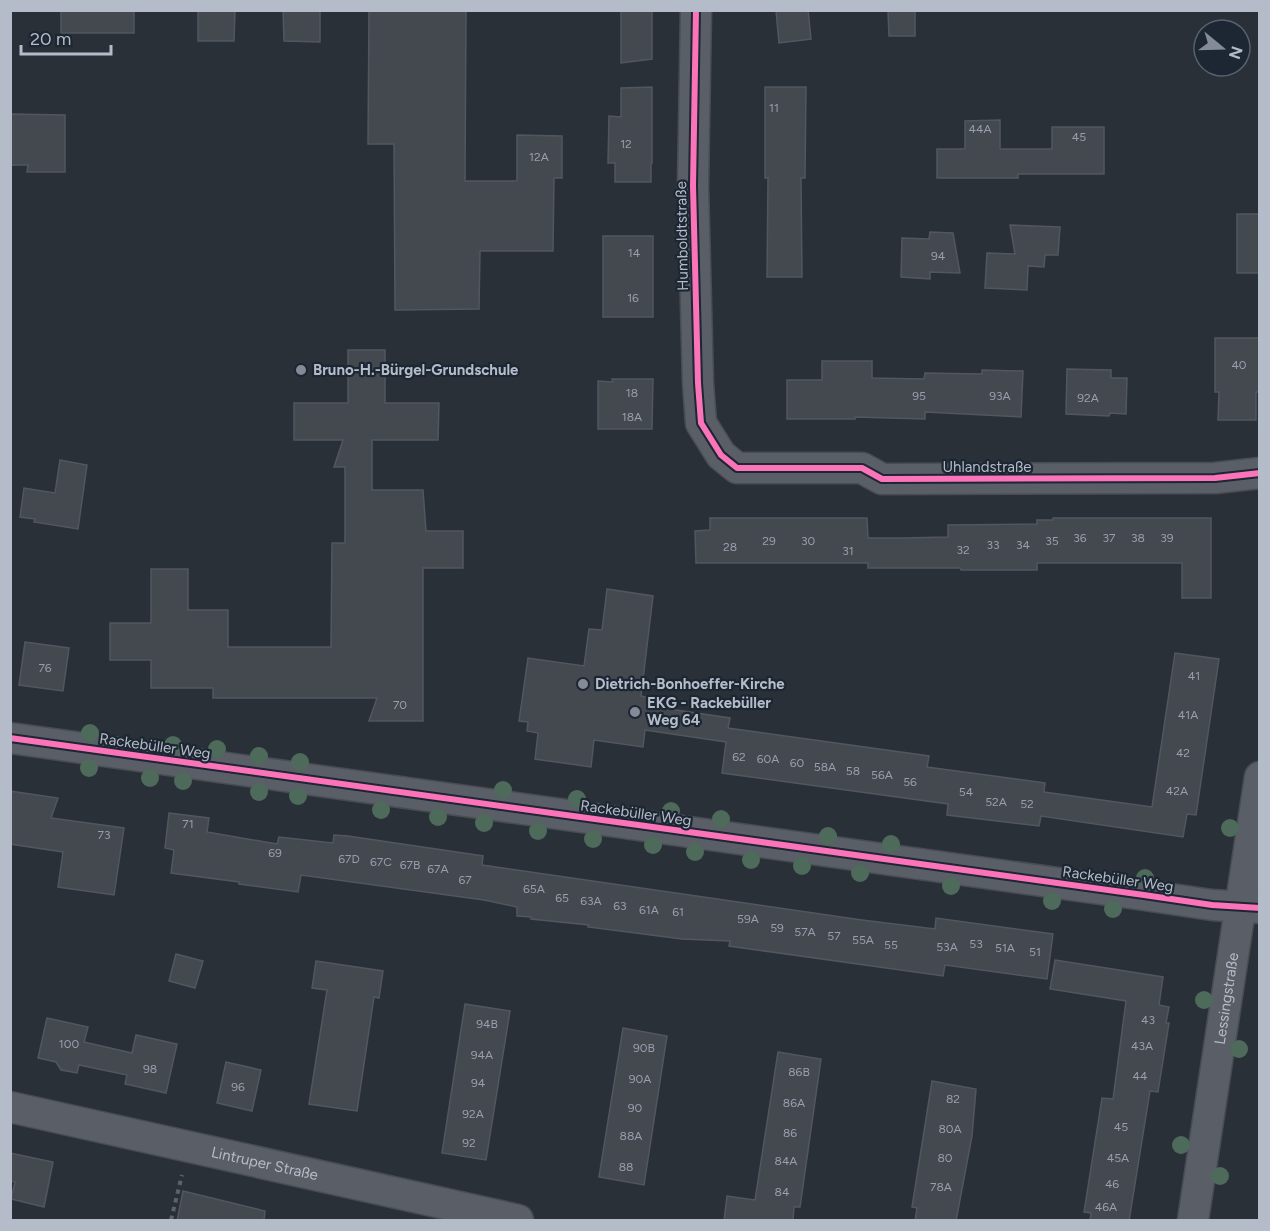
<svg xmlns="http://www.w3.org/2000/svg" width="1270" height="1231" font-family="Figtree,sans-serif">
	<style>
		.building { fill: #444950; stroke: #52575f; stroke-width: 1.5 }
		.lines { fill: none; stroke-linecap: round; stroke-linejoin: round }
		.minor-casing { stroke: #484c53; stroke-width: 33 }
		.path { stroke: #5d636a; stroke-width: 4; stroke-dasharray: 4.5 4.5; stroke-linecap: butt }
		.minor { stroke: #5a5e66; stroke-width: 30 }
		.cycleway-casing { stroke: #1d2633; stroke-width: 10 }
		.cycleway { stroke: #fb73b8; stroke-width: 6 }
		.tree { fill: #4e6a5a }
		.poi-dot { fill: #848b96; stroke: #1d2633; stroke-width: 2 }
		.labels { text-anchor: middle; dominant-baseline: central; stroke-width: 4.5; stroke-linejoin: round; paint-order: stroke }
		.number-label { font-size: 12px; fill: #989fab }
		.street-label { font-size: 15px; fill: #b4bcc9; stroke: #1d2633 }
		.poi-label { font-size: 15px; font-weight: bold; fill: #b4bcc9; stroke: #1d2633; text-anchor: start }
	</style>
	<rect width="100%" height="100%" fill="#2a3038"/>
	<!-- building -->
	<g class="building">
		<rect x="61" y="10" width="73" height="23"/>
		<polygon points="198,10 235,10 234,41 198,41"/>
		<polygon points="283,10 320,10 320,42 284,41"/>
		<polygon points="369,10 466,10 465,181 517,181 517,135 562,136 562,178 554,178 553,251 480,251 479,309 395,310 394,144 368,144"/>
		<polygon points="621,10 652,10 652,59 621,63"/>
		<polygon points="776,10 808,10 811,39 779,43"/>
		<polygon points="888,10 915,10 915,36 889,36"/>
		<polygon points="652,87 652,163 651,163 651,182 615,182 615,163 608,163 609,116 621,117 621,88"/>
		<polygon points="765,87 806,87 805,178 801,178 802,277 767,277 768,178 765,178"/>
		<polygon points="10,114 65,115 65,172 27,172 28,165 10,165"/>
		<polygon points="1000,120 1000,149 1052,149 1052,127 1104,127 1104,174 1018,174 1018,178 937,178 937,149 965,149 965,121"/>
		<rect x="1237" y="214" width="23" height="59"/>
		<polygon points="1010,225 1060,227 1058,255 1045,255 1044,267 1028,266 1027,290 985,288 987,253 1015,254"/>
		<polygon points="930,232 953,233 960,273 930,272 930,279 901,277 902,238 929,239"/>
		<rect x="603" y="236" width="50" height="81"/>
		<polygon points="1215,338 1259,338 1259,392 1256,392 1256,420 1218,420 1219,392 1215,392"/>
		<polygon points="348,350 385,350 385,403 439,403 438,440 372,440 372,490 423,490 426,531 463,531 463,568 423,568 423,721 369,721 377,698 213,698 213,688 151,688 151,660 110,660 110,623 151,623 151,569 188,569 188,610 228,610 228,647 331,647 332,543 345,543 345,467 334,467 343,440 294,440 294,403 348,403"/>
		<polygon points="822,361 872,361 872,378 924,379 925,373 982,374 982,370 1023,371 1021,417 925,412 925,419 855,417 855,419 787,419 787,380 822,380"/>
		<polygon points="1067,369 1111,370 1111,378 1127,378 1126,414 1110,413 1109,416 1066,414"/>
		<polygon points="612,379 653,379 652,429 598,429 598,381 613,382"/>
		<polygon points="60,460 87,465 78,529 34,522 35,519 20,517 24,488 55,493"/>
		<polygon points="710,518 867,518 868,538 903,538 948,537 948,525 1037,524 1037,520 1053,520 1053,518 1211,518 1211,598 1182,598 1182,563 1037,563 1037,570 961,570 960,568 868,568 868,563 696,563 695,531 710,530"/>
		<polygon points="607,589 653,596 641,696 650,698 649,706 730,718 728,728 929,756 927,767 1045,783 1044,792 1152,807 1175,653 1219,659 1196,815 1187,814 1183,837 1041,816 1039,826 947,815 948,804 722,773 726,742 645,730 643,747 594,740 591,767 535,759 538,733 527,731 528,722 519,721 528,658 584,666 589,629 602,630"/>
		<polygon points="25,642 69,648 63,691 19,685"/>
		<polygon points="10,791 58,798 51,818 124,828 114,895 58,887 63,852 10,844"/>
		<polygon points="169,813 209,818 207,832 277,844 279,837 333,843 334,835 348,836 483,856 482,865 862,920 935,929 936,918 1053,934 1047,979 945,965 943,976 729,946 730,941 682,939 588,927 589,925 531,919 531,917 517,916 517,907 484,900 301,875 298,892 239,884 239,882 171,873 174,850 165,848"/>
		<polygon points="176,954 203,961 195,988 169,981"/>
		<polygon points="1055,960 1163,977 1159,1005 1169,1007 1166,1023 1169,1023 1158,1092 1150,1091 1129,1221 1090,1221 1091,1213 1084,1212 1102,1098 1113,1099 1126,1001 1050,989"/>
		<polygon points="316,961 383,971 379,998 374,997 357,1111 309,1104 327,990 312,988"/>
		<polygon points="465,1004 510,1011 486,1160 442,1153"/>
		<polygon points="47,1018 88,1027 84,1042 132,1053 136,1035 177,1044 166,1093 125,1084 127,1075 79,1065 77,1073 61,1070 56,1062 38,1058"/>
		<polygon points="623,1028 667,1036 644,1185 599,1177"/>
		<polygon points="778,1052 821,1059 800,1207 794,1207 793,1221 724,1221 727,1196 755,1200"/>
		<polygon points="226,1062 261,1070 252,1111 217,1103"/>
		<polygon points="932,1081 976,1089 972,1136 956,1221 915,1221 917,1208 912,1207"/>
		<polygon points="10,1153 53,1162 44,1207 11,1199 15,1182 10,1181"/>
		<polygon points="183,1191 265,1211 264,1221 177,1221"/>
	</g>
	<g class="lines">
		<!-- minor casing -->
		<g class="minor-casing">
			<g id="minor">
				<polyline points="696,10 693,186 698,383 701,423 721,455 737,468 862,468 882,479 1215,478 1260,473"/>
				<polyline points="10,738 1144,895 1212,905 1260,908"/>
				<path id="s1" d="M10 1107 518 1220"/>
				<path id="s2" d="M1193 1220 1260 777"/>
			</g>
		</g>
		<!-- path -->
		<polyline class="path" points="171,1220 182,1175"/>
		<!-- minor -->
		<use href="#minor" class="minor"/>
		<!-- cycleway casing -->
		<g class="cycleway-casing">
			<g id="cycleway">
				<polyline points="696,10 693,186 698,383 701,423 721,455 737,468 862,468 882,479 1215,478 1260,473"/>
				<polyline points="10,738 1144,895 1212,905 1260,908"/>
			</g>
		</g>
		<!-- cycleway -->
		<use href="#cycleway" class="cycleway"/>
	</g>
	<!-- trees -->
	<g class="tree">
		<circle cx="90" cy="733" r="9"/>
		<circle cx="173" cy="745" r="9"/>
		<circle cx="217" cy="749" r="9"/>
		<circle cx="259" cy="756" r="9"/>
		<circle cx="300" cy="762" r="9"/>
		<circle cx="89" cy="768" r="9"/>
		<circle cx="150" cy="778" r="9"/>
		<circle cx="183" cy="781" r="9"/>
		<circle cx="503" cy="790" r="9"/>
		<circle cx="259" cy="792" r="9"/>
		<circle cx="298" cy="796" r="9"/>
		<circle cx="577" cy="799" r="9"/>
		<circle cx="381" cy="810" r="9"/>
		<circle cx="671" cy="811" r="9"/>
		<circle cx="438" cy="817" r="9"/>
		<circle cx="721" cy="819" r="9"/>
		<circle cx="484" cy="823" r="9"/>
		<circle cx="1230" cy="828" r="9"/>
		<circle cx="538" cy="831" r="9"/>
		<circle cx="828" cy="836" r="9"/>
		<circle cx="593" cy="839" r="9"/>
		<circle cx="891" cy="844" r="9"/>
		<circle cx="653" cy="845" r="9"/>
		<circle cx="695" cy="852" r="9"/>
		<circle cx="751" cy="860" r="9"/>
		<circle cx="802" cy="866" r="9"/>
		<circle cx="860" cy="873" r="9"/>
		<circle cx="1145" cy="878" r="9"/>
		<circle cx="951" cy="886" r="9"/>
		<circle cx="1052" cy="901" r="9"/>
		<circle cx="1113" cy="909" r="9"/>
		<circle cx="1204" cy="1000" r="9"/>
		<circle cx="1239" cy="1049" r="9"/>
		<circle cx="1181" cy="1145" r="9"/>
		<circle cx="1220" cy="1176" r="9"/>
	</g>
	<!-- markers -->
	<g class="poi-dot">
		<circle cx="301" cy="370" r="6"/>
		<circle cx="583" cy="684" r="6"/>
		<circle cx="635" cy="712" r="6"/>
	</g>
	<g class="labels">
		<!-- number labels -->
		<g class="number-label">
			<text x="774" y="108">11</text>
			<text x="980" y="129">44A</text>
			<text x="1079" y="137">45</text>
			<text x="626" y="144">12</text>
			<text x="539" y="157">12A</text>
			<text x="634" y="253">14</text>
			<text x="938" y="256">94</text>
			<text x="633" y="298">16</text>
			<text x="1239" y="365">40</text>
			<text x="632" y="393">18</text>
			<text x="919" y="396">95</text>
			<text x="1000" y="396">93A</text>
			<text x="1088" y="398">92A</text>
			<text x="632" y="417">18A</text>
			<text x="1080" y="538">36</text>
			<text x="1109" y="538">37</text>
			<text x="1138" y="538">38</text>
			<text x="1167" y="538">39</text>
			<text x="769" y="541">29</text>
			<text x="808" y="541">30</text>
			<text x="1052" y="541">35</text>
			<text x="993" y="545">33</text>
			<text x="1023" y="545">34</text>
			<text x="730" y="547">28</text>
			<text x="963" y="550">32</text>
			<text x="848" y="551">31</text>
			<text x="45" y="668">76</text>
			<text x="1194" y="676">41</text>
			<text x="400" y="705">70</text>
			<text x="1188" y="715">41A</text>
			<text x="1183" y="753">42</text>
			<text x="739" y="757">62</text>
			<text x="768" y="759">60A</text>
			<text x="797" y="763">60</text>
			<text x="825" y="767">58A</text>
			<text x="853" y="771">58</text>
			<text x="882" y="775">56A</text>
			<text x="910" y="782">56</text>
			<text x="1177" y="791">42A</text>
			<text x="966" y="792">54</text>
			<text x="996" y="802">52A</text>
			<text x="1027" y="804">52</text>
			<text x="188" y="824">71</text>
			<text x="104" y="835">73</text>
			<text x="275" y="853">69</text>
			<text x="349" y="859">67D</text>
			<text x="381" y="862">67C</text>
			<text x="410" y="865">67B</text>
			<text x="438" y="869">67A</text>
			<text x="465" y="880">67</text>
			<text x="534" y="889">65A</text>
			<text x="562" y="898">65</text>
			<text x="591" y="901">63A</text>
			<text x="620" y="906">63</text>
			<text x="649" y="910">61A</text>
			<text x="678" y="912">61</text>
			<text x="748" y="919">59A</text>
			<text x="777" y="928">59</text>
			<text x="805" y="932">57A</text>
			<text x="834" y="936">57</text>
			<text x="863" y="940">55A</text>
			<text x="976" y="944">53</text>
			<text x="891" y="945">55</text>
			<text x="947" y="947">53A</text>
			<text x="1005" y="948">51A</text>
			<text x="1035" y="952">51</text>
			<text x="1148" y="1020">43</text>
			<text x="487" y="1024">94B</text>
			<text x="69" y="1044">100</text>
			<text x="1142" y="1046">43A</text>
			<text x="644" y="1048">90B</text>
			<text x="482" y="1055">94A</text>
			<text x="150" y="1069">98</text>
			<text x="799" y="1072">86B</text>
			<text x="1140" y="1076">44</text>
			<text x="640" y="1079">90A</text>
			<text x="478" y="1083">94</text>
			<text x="238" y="1087">96</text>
			<text x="953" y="1099">82</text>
			<text x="794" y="1103">86A</text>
			<text x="635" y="1108">90</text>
			<text x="473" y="1114">92A</text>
			<text x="1121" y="1127">45</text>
			<text x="950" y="1129">80A</text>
			<text x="790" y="1133">86</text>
			<text x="631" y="1136">88A</text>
			<text x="469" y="1143">92</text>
			<text x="945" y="1158">80</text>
			<text x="1118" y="1158">45A</text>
			<text x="786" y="1161">84A</text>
			<text x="626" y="1167">88</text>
			<text x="1112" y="1184">46</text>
			<text x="941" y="1187">78A</text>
			<text x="782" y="1192">84</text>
			<text x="1106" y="1207">46A</text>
		</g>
		<!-- street labels -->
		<g class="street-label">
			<text transform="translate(682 236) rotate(-91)">Humboldtstraße</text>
			<text x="987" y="467">Uhlandstraße</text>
			<text transform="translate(155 746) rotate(8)">Rackebüller Weg</text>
			<text transform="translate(636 813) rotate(8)">Rackebüller Weg</text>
			<text transform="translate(1118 879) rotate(8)">Rackebüller Weg</text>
			<text stroke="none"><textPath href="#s2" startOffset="224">Lessingstraße</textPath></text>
			<text stroke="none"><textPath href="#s1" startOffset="261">Lintruper Straße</textPath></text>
		</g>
		<!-- poi labels -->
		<g class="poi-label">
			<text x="313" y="370">Bruno-H.-Bürgel-Grundschule</text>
			<text x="595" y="684">Dietrich-Bonhoeffer-Kirche</text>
			<text x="647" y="703">EKG - Rackebüller<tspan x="647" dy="17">Weg 64</tspan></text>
		</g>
	</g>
	<!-- border -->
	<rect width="1270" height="1231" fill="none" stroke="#b4bcc9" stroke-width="24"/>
	<!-- north arrow -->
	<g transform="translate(1222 48) rotate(109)"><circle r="28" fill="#1d2633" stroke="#59626f" stroke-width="1.5"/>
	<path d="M0-4.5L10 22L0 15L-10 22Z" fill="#848b96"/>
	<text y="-9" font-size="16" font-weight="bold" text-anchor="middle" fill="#b4bcc9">N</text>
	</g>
	<!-- scale -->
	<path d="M21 45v9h90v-9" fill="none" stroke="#b4bcc9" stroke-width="3"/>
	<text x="30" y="45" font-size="18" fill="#b4bcc9" stroke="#1d2633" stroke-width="4.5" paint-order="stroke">20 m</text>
</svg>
